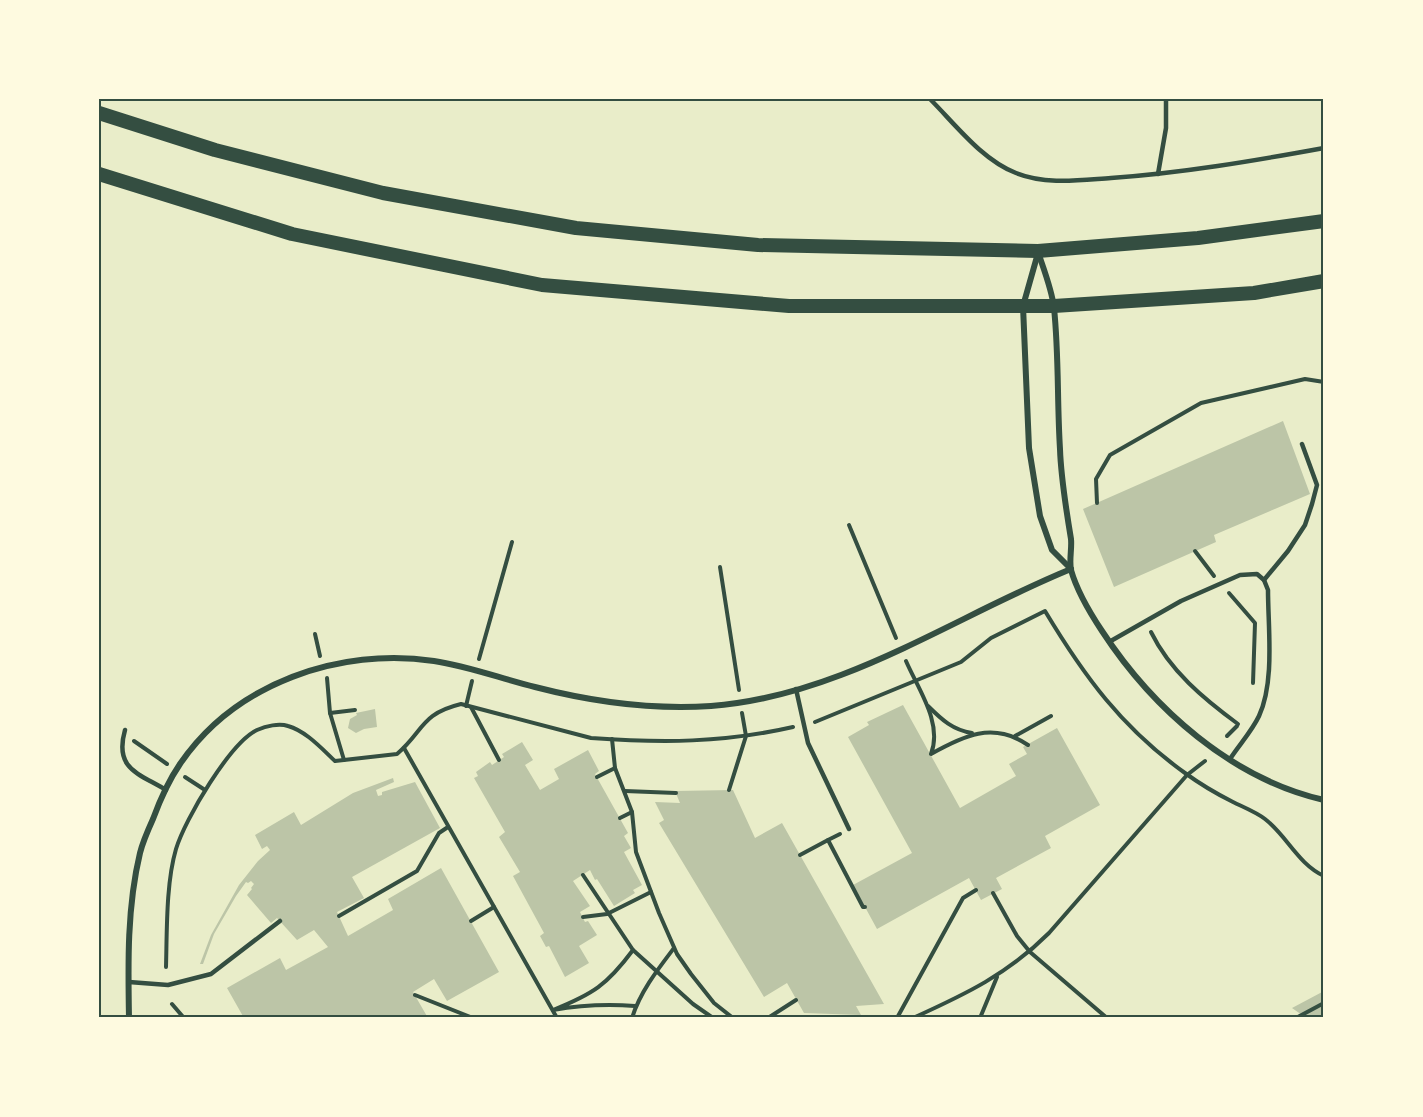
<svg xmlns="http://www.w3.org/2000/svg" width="1423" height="1117" font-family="'Source Sans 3',sans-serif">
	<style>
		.building { fill: #bcc5a7 }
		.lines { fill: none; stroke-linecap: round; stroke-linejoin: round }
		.path { stroke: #344e41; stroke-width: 4 }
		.service { stroke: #344e41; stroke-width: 4.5 }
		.minor { stroke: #344e41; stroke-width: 6 }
		.trunk { stroke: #344e41; stroke-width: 14 }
		.neatline { fill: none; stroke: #344e41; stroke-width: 2 }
	</style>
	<rect width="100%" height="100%" fill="#e9edc9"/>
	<!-- building -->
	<g class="building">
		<polygon points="1283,421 1310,494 1214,535 1216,542 1114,587 1083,509"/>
		<polygon points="903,705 960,808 1016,776 1009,764 1027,754 1023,747 1057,728 1100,805 1045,836 1051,848 996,878 1002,889 981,900 969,878 877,929 853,885 912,853 848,737 869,725 867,722"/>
		<polygon points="375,709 377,727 364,729 356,733 348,728 350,719 357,715 356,713"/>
		<polygon points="522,742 533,760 525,765 540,790 559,779 554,769 588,750 599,771 595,774 628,833 624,836 631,848 624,852 642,885 633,890 635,893 614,906 597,879 595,880 590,870 573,881 590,906 580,912 585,922 588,921 597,935 579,946 589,963 565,977 549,946 546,947 540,936 544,933 513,876 520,872 499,837 505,832 474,778 478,776 476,772 490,762 492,765 504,757 502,754"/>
		<polygon points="393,778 394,782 376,790 378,796 382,795 382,792 415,782 440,828 352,877 364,898 337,912 348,936 393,910 388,899 441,868 499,972 447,1001 434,979 413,992 428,1018 244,1018 227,988 280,958 286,970 328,947 314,930 297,940 277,918 271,923 247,895 252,889 251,888 254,884 251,881 248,883 246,882 236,896 214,934 203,964 200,964 211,935 239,885 258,861 270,850 267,846 262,849 255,835 294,812 301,825 353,793"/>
		<polygon points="733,790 755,838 782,823 884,1004 856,1006 861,1015 804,1013 787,983 764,997 659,823 664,820 655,802 680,803 675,791"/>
		<polygon points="1324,991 1324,1018 1303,1018 1302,1015 1292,1008"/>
	</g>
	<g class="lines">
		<!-- path -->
		<g class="path">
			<polyline points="1097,503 1096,479 1110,455 1201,403 1305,379 1324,382"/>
			<polyline points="849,525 896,638"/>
			<polyline points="1195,551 1214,576"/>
			<polyline points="720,567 739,690"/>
			<polyline points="1229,593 1255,623 1253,683"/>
			<path d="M1151 632C1170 671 1204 699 1238 724"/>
			<polyline points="315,634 320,656"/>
			<polyline points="479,659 512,542"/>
			<path d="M906 661C918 689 943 723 931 754 963 736 993 721 1028 745"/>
			<polyline points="327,678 330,713"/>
			<polyline points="466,706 472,681"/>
			<path d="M928 706C942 720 953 730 972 733"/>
			<polyline points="471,707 499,760"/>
			<path d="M815 722 961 662 991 638 1045 611C1084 676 1122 728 1185 773 1200 784 1217 794 1233 802 1243 807 1256 812 1265 819 1287 836 1298 864 1324 876"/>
			<polyline points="1015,736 1051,716"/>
			<polyline points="1227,736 1237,726"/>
			<polyline points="612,739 615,768 632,812 636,852 659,913 677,954 691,974 714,1003 733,1018"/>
			<polyline points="134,741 167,764"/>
			<polyline points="404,748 557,1018"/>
			<polyline points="344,760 330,713 355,710"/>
			<polyline points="185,777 205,790"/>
			<polyline points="597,777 615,768"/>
			<polyline points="729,790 746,736 742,713"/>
			<polyline points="625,791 676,793"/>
			<polyline points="620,818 632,812"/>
			<polyline points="840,834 828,840 863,907 865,907"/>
			<polyline points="800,855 828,840"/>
			<polyline points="583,875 633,950 693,1004 713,1018"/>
			<polyline points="993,893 1017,936 1030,952 1107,1018"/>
			<polyline points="339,916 417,871 439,833 448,827"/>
			<polyline points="583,917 607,914 651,892"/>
			<polyline points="471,921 494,907"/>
			<path d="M633 950C607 985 593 994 553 1010 581 1005 607 1004 635 1006"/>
			<path d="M166 967C167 930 166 883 176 849 185 819 230 743 257 730 266 726 279 723 288 726 306 731 322 749 335 761L397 754C424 731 420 714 461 704L591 738C662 743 723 743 793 727"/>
			<polyline points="415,995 473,1018"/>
			<polyline points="172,1004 184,1018"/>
			<path d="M632 1018C640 992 658 969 674 948"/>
			<polyline points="768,1018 796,1000"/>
			<polyline points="897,1018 963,898 976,890"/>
			<path d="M913 1018C966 994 1008 974 1049 933L1187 775 1205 761"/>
			<polyline points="980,1018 997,977"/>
			<polyline points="1296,1018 1324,1003"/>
		</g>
		<!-- service -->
		<g class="service">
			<path d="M930 99C955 124 982 160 1016 173 1046 185 1080 180 1111 178 1182 173 1253 161 1324 148"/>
			<polyline points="1158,174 1166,128 1166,99"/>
			<polyline points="1264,580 1288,551 1305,525 1312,504 1317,485 1302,444"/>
			<path d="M1109 642 1181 601 1240 575 1257 574 1264 580 1268 590C1268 628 1275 681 1259 716 1252 731 1239 745 1230 759"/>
			<polyline points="796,689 808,743 849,829"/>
			<path d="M125 730C114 769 138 773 166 790"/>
			<polyline points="129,982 168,985 211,974 280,921"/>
		</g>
		<!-- minor -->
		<g class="minor">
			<path d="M1038 252C1044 270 1052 290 1054 308 1059 355 1057 402 1060 449 1061 479 1066 509 1071 539 1072 549 1069 560 1071 570 1077 591 1090 613 1102 631 1153 709 1232 779 1324 800"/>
			<polyline points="1038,253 1023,306 1029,448 1040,516 1052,550 1071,569"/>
			<path d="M129 1018C128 963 127 907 140 853 143 841 148 830 153 819 160 800 169 780 180 764 235 683 340 647 434 661 468 666 502 679 535 687 593 702 652 710 711 706 842 696 953 617 1071 569"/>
		</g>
		<!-- trunk -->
		<g class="trunk">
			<polyline points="99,113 215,150 383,193 576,228 758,245 1038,251 1198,238 1324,221"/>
			<polyline points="99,174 292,234 542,285 789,306 1054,306 1254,293 1324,281"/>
		</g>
	</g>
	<!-- border -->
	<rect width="1423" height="1117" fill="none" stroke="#fefae0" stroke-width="201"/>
	<rect x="100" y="100" width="1222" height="916" class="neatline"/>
</svg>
